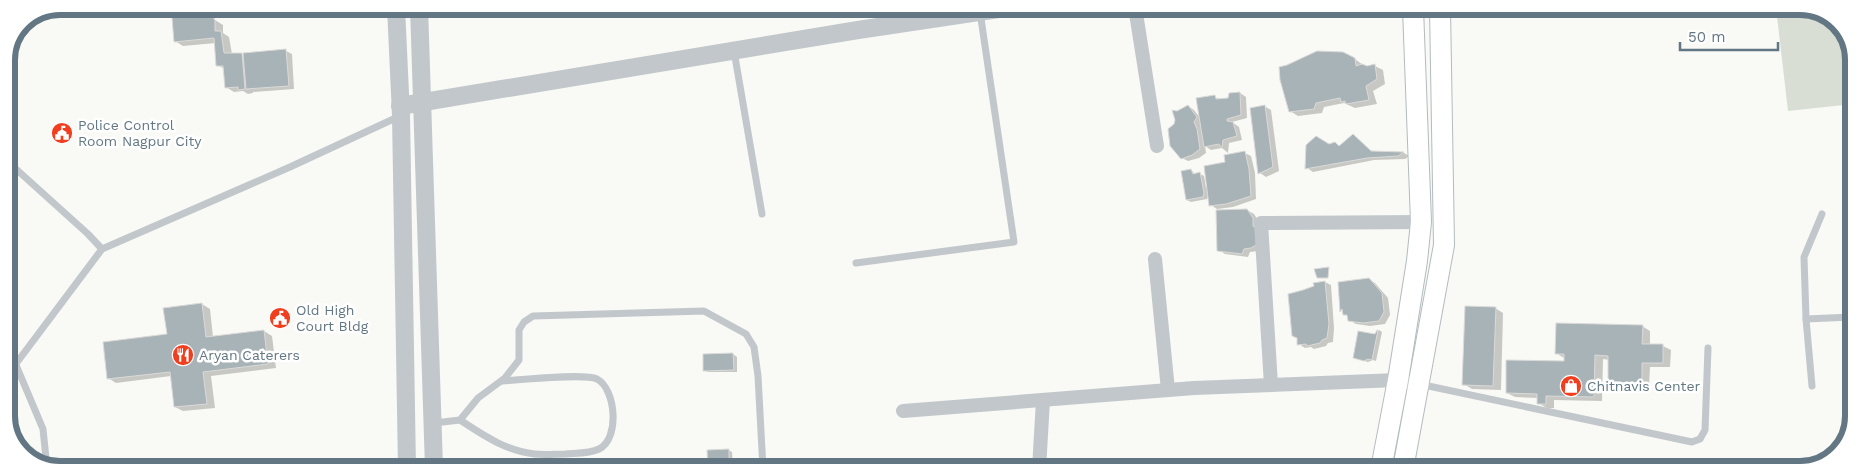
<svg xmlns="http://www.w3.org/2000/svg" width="1860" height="476" font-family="'Work Sans',sans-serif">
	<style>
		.green { fill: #d9ded5 }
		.shadow { fill: #0003 }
		.building { fill: #a8b3b8; stroke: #dbdad8 }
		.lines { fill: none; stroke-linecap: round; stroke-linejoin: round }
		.secondary-casing { stroke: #b3bbbf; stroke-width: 22 }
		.service { stroke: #c1c7ca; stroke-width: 7 }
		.minor { stroke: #c1c7ca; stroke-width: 14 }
		.tertiary { stroke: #c1c7ca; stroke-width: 18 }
		.secondary { stroke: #fff; stroke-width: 20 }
		.labels { text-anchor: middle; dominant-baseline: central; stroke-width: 5; stroke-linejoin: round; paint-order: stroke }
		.poi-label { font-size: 14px; fill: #627783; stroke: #fff; text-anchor: start }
		.rim { fill: none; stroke: #627783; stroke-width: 6 }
	</style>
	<rect width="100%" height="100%" fill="#f9f9f6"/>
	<!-- green -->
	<polygon class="green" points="1776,8 1814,8 1841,25 1854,56 1853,104 1788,111"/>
	<!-- shadow -->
	<g class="shadow">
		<polygon points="173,6 217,6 218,9 214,11 215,20 223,25 223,33 229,37 232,54 245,56 286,51 292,54 294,89 253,92 253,93 248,94 243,91 234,92 226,87 225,69 217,65 216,43 183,46 175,41"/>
		<polygon points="1355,59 1367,68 1375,66 1383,70 1385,84 1373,91 1377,104 1355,108 1344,103 1324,107 1322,113 1298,116 1290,111"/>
		<polygon points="1240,93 1246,97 1247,118 1232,122 1239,127 1242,140 1229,143 1228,153 1222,148 1211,150 1205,146 1206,153 1199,158 1188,161 1182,158 1175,125 1177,113 1188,106 1194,110 1201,119 1215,97 1221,100 1229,100"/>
		<polygon points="1264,106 1271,110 1279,171 1266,177 1260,173"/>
		<polygon points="1353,135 1373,152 1404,153 1409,156 1405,159 1374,160 1313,172 1307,168 1329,145 1335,143 1340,146"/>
		<polygon points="1245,153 1251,156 1255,173 1256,199 1233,207 1217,209 1211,205 1209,193 1207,199 1191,202 1187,200 1191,170 1196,175 1200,174 1204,176 1206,188 1208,188 1226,163"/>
		<polygon points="1247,210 1254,214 1259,222 1258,251 1250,252 1248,257 1225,254 1219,250"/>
		<polygon points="1368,279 1375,283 1388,298 1390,315 1385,324 1370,326 1356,324 1349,320 1349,317 1342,312 1339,283"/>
		<polygon points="1325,282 1331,285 1334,328 1333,342 1328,343 1326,346 1314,349 1311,347 1305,348 1299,344 1299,339 1293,336 1315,287 1315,284"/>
		<polygon points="202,304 210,309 213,337 264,331 272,336 276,368 211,376 215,408 183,411 175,407 171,376 116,383 108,378 168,336"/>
		<polygon points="1495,308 1503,313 1501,390 1472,389 1464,384"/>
		<polygon points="1642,326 1650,331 1650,345 1663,346 1671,350 1670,367 1650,367 1649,387 1617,386 1609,381 1610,360 1603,359 1602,401 1554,400 1554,408 1547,408 1538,403 1539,398 1515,397 1507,393 1566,362 1564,358 1556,353"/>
		<polygon points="1379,330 1382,332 1376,361 1373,360 1368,362 1354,358"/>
		<polygon points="733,354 737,357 737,372 708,372 704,370"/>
		<polygon points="728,450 732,452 733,468 712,469 709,467"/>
	</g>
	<!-- building -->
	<g class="building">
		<polygon points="171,6 207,6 207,15 211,16 215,20 215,31 221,31 224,53 242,53 245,89 238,90 238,87 225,88 223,66 216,66 214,38 174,42"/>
		<polygon points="286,49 289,86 246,89 243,53"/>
		<polygon points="1317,51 1343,52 1355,58 1356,66 1362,64 1367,66 1375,64 1377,79 1366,86 1369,100 1346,104 1345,101 1341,102 1340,98 1316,103 1314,109 1289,112 1280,80 1279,67 1287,65"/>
		<polygon points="1240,92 1241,115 1227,119 1227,121 1233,122 1237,136 1223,140 1222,147 1221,147 1219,144 1204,147 1196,98 1215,95 1216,99 1228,98 1229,93"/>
		<polygon points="1188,105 1197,117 1194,122 1197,129 1200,149 1192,155 1181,159 1170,146 1168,129 1174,124 1175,120 1172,110 1177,111"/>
		<polygon points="1265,105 1273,167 1258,174 1250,108"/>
		<polygon points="1353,134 1371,151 1404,152 1398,156 1367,158 1305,169 1306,145 1316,136 1329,144 1335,142 1339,146"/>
		<polygon points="1245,151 1249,169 1251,196 1226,204 1209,206 1204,166 1225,162 1224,155"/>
		<polygon points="1191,169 1193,174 1200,172 1204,193 1203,197 1186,200 1181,171"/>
		<polygon points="1247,209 1253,218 1253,226 1260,231 1261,242 1251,248 1244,249 1242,254 1217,251 1216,210"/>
		<polygon points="1329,267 1328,278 1317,278 1314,269"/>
		<polygon points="1369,278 1382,293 1384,312 1379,321 1363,323 1348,321 1347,315 1343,315 1342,309 1340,312 1338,282"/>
		<polygon points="1325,281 1329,324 1327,338 1322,340 1320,343 1307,346 1306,344 1297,345 1297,338 1292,336 1288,294 1303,290 1314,286 1313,283"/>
		<polygon points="202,303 206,337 264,330 268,364 203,372 207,404 174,407 170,372 107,379 103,342 167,334 163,308"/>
		<polygon points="1465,306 1496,307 1493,386 1462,385"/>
		<polygon points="1556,323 1643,325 1642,344 1663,344 1663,363 1642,363 1642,383 1608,382 1608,356 1595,355 1594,397 1546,396 1546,404 1537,404 1537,394 1506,393 1506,360 1564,361 1564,354 1555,354"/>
		<polygon points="1377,330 1378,330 1372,360 1368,359 1364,361 1353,358 1358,331 1375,334"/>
		<polygon points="733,353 734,370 703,371 703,354"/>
		<polygon points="729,449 729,467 708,468 707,450"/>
	</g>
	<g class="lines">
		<!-- secondary casing -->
		<g class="secondary-casing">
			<g id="secondary">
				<polyline points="1381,469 1398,380 1417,261 1421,222 1413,8"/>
				<polyline points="1403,469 1444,245 1440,8"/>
			</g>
		</g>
		<!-- service -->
		<g class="service">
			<polyline points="734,51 762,214"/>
			<polyline points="6,160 88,234 102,249 290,167 400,116"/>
			<polyline points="856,263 1014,242 980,12"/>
			<polyline points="1806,319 1852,317"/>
			<polyline points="16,365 43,429 47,468"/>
			<polyline points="6,377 102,249"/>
			<polyline points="1419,384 1692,442 1700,439 1705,430 1708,348"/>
			<polyline points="1812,386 1806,319 1804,257 1822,214"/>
			<path d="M460 420C483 435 506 451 535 454 545 455 555 454 565 454 576 453 589 454 599 449 620 439 616 389 597 379 584 373 520 380 502 381"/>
			<polyline points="434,423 460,420 478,398 505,378 519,360 519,330 524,322 533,316 704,311 746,334 754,347 758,376 763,469"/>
		</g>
		<!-- minor -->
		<g class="minor">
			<polyline points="1135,7 1157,146"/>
			<polyline points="1155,259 1168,390"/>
			<polyline points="1271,385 1261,223 1421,222"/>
			<polyline points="903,411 1194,388 1398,380 1406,382"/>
			<polyline points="1039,469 1043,400"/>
		</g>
		<!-- tertiary -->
		<g class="tertiary">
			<polyline points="396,7 401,115 407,468"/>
			<polyline points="419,7 434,468"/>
			<polyline points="400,106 858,30 1012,7"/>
		</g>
		<!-- secondary -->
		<use href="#secondary" class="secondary"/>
	</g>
	<!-- icons -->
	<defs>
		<g id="civic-disc" transform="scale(1.125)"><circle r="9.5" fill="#f03e1f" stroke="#fff"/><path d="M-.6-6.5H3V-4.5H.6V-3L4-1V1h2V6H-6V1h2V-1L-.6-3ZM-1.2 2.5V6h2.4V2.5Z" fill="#fff"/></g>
		<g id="restaurant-disc" transform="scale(1.125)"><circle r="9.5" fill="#f03e1f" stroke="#fff"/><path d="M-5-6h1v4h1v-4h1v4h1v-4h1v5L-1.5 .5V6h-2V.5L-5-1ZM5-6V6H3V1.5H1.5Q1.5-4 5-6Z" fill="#fff"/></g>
		<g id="shop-disc" transform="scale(1.125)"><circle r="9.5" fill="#f03e1f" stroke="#fff"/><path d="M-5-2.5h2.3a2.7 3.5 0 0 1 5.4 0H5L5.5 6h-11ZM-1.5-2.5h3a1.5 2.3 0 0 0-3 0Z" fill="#fff"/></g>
	</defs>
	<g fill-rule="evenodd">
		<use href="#civic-disc" x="62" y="133"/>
		<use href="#civic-disc" x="280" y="318"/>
		<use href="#restaurant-disc" x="183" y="355"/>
		<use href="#shop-disc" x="1571" y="386"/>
	</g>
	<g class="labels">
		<!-- poi labels -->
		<g class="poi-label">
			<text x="78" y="125">Police Control<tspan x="78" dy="16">Room Nagpur City</tspan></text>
			<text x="296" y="310">Old High<tspan x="296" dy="16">Court Bldg</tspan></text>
			<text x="199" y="355">Aryan Caterers</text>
			<text x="1587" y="386">Chitnavis Center</text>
		</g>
	</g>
	<!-- crop -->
	<path d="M0 0H1860V476H0ZM60 15H1800A45 45 0 0 1 1845 60V416A45 45 0 0 1 1800 461H60A45 45 0 0 1 15 416V60A45 45 0 0 1 60 15Z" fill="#fff" fill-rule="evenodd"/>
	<path class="rim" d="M60 15H1800A45 45 0 0 1 1845 60V416A45 45 0 0 1 1800 461H60A45 45 0 0 1 15 416V60A45 45 0 0 1 60 15Z"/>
	<!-- scale -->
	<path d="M1680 42v8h98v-8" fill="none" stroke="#627783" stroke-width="2.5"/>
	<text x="1688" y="42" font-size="15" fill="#627783" stroke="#ffffff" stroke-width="4" paint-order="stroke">50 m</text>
</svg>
